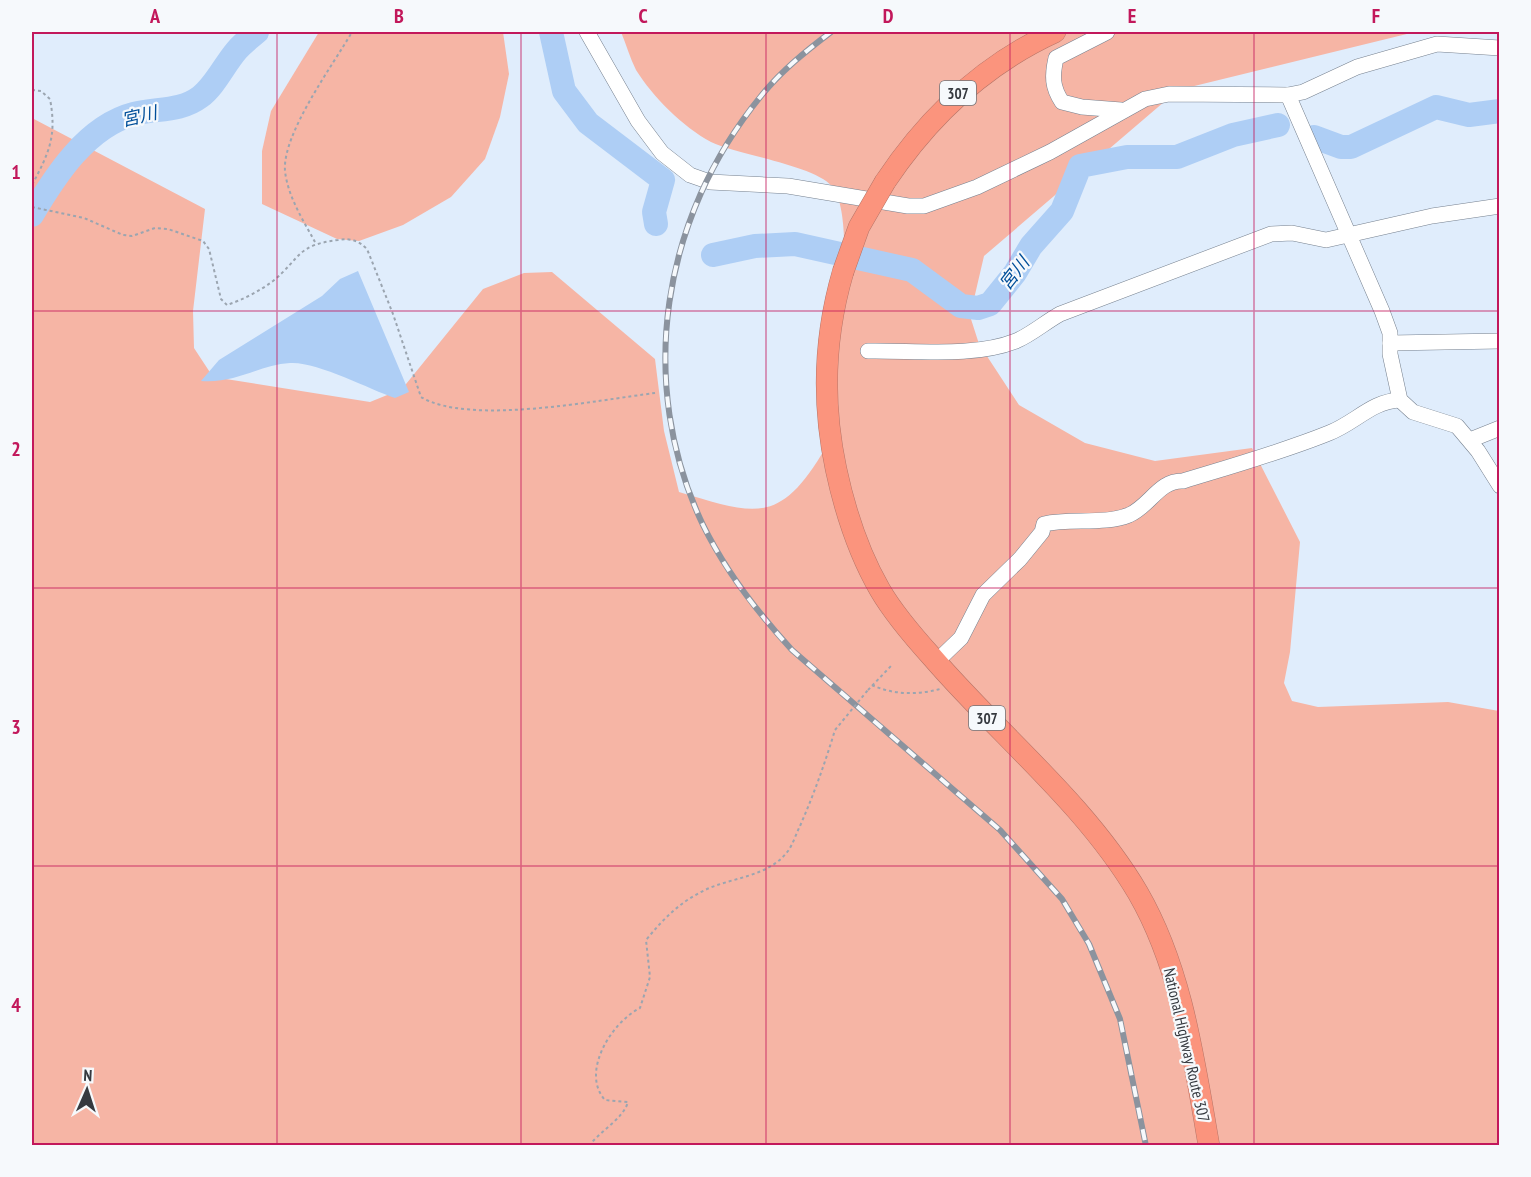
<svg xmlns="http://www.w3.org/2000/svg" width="1531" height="1177" font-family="'PT Sans Narrow','Noto Sans JP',sans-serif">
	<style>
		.green { fill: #f6b5a5 }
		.water { fill: #aecef5 }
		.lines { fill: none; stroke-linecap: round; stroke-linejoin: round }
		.river { stroke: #aecef5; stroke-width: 24 }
		.minor-casing { stroke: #76818f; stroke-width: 16 }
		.highway-casing { stroke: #b67467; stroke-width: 22 }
		.path { stroke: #9ba5b0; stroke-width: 2; stroke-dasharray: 3 3; stroke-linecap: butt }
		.minor { stroke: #fff; stroke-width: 15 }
		.highway { stroke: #fb947d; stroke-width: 21 }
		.rail-casing { stroke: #8b939e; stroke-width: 6 }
		.rail { stroke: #f6f9fc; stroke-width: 4; stroke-dasharray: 11; stroke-linecap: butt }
		.highway-bridge-casing { stroke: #b67467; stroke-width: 22; stroke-linecap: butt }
		.path-bridge { stroke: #9ba5b0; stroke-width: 2; stroke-dasharray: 3 3; stroke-linecap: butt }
		.highway-bridge { stroke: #fb947d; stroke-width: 21 }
		.grid { fill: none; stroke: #c2185b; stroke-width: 1.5; stroke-opacity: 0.55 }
		.labels { text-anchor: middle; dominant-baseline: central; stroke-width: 4.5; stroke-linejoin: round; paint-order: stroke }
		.shield { fill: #f6f9fc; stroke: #6f7378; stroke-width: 1.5 }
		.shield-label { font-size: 15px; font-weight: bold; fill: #35393f }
		.street-label { font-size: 16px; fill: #35393f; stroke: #f6f9fc }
		.water-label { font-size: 18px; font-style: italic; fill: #014f9a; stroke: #f6f9fc }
		.neatline { fill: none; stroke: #c2185b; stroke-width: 2 }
		.grid-label { font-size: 20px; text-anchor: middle; font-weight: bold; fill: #c2185b }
	</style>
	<rect width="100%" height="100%" fill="#e0edfc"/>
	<!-- green -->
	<g class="green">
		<polygon points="319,32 503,32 509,74 500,117 485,159 451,197 403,225 359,241 337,239 262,204 262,151 271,111"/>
		<path d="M621 32H1415L1178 90 984 256 970 316 979 344 1019 405 1085 443 1155 461 1252 448 1300 542 1290 652 1284 683 1292 701 1318 707 1448 702 1499 711V1145H32V118L205 209 193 311 194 348 213 377 370 402 402 389 483 289 524 273 552 272 655 359 664 431 679 492C756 515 780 526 826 447 832 395 859 229 834 189 820 166 738 155 711 142 683 127 653 97 636 70 630 58 626 44 621 32Z"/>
	</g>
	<!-- water -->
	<path class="water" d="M358 271 409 392 395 398C369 389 316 361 290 363 259 365 235 384 201 381L219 360 322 296 340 279Z"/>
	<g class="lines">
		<!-- river -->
		<g class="river">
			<polyline points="551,32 564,91 588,123 663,180 654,212 656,224"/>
			<polyline points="1314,137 1341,147 1351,147 1436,107 1469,115 1500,111"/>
			<path d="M32 215C55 176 87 126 134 114 156 108 180 112 200 97 215 86 224 65 237 50 243 43 250 38 257 32"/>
			<polyline points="713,255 755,246 795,244 912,270 961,306 978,308 990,304 1015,273 1031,246 1062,211 1080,166 1127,157 1177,157 1233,135 1278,125"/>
		</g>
		<!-- minor casing -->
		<g class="minor-casing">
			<g id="minor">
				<polyline points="587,32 638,121 662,153 690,175 710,182 788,186 908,206 924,206 977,187 1050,152 1145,99 1169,94 1288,95 1303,92 1357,67 1437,44 1500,48"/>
				<path d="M1107 32 1056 58C1052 76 1052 87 1062 102L1082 107 1121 110"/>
				<polyline points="1288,95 1382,311 1390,333 1390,354 1400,400 1413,412 1457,426 1478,451 1500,486"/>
				<polyline points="1390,343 1500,341"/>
				<path d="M868 351C913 350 974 358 1016 341 1032 334 1044 323 1060 314L1271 234 1292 233 1326 240 1432 216 1500 206"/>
				<polyline points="1470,440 1500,428"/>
				<path d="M936 662 961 638 983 595 1020 559 1042 532 1044 524C1071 518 1104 525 1129 515 1150 506 1159 480 1183 481 1232 466 1282 452 1329 433 1355 423 1372 401 1400 400"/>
			</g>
		</g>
		<!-- highway casing -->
		<g class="highway-casing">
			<g id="highway">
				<path d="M885 182C929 116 983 65 1055 32"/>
				<path d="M843 272C824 337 822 403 836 469 845 511 858 552 880 590 894 614 913 636 932 657 999 735 1085 803 1138 893 1182 969 1194 1060 1209 1146"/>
			</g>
		</g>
		<!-- path -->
		<g class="path">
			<path d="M32 90 41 91 50 99C57 136 49 153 32 185"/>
			<path d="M32 207 84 218 123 235 132 236 155 228 168 229 203 241 209 249 221 299 227 305C242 300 260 291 273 281 301 258 296 245 338 240 350 238 358 240 367 249L393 314 421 397C469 426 598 400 655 393"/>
			<path d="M315 242C303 220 288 197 285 171 282 134 333 65 352 32"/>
			<path d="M872 685C893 695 918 695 940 689"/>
			<polyline points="868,690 891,666"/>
			<path d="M589 1146C601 1130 623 1119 628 1102L605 1100C580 1072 612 1022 640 1008L650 977 646 940C664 918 680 902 705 890 732 877 769 877 788 851 793 844 796 834 800 826 814 794 825 763 835 730"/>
		</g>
		<!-- minor -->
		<use href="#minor" class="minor"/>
		<!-- highway -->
		<use href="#highway" class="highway"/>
		<!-- rail casing -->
		<g class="rail-casing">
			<path id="rail" d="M831 32C806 51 781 71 761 96 662 217 635 382 703 525 726 572 757 612 792 650L1000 830 1062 899 1089 944 1120 1019 1146 1146"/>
		</g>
		<!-- rail -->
		<use href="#rail" class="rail"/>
		<!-- highway-bridge casing -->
		<g class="highway-bridge-casing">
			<polyline id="highway-bridge" points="843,272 859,227 885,182"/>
		</g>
		<!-- path-bridge -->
		<polyline class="path-bridge" points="835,730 868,690"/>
		<!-- highway-bridge -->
		<use href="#highway-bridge" class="highway-bridge"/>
	</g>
	<!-- grid -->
	<path class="grid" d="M277 32V1146M521 32V1146M766 32V1146M1010 32V1146M1254 32V1146M32 311H1500M32 588H1500M32 866H1500"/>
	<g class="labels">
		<!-- shield labels -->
		<g class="shield">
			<rect x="940" y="81" width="36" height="24" rx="4.5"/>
			<rect x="969" y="706" width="36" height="24" rx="4.5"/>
		</g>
		<g class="shield-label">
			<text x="958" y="93">307</text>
			<text x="987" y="718">307</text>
		</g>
		<!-- street labels -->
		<g class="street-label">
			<text transform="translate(1187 1045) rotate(77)">National Highway Route 307</text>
		</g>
		<!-- water labels -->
		<g class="water-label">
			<text transform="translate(139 116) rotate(-13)">宮川</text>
			<text transform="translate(1014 273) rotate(-52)">宮川</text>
		</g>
	</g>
	<!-- border -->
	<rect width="1531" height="1177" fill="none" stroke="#f6f9fc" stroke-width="66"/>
	<!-- north arrow -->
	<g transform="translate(87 1090) rotate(3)" stroke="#f6f9fc" stroke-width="4.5" paint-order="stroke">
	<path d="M0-4.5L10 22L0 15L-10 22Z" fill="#35393f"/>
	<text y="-9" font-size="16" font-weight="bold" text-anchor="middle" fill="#35393f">N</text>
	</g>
	<rect x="33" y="33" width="1465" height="1111" class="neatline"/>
	<g class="grid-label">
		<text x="155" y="23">A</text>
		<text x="399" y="23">B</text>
		<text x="643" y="23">C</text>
		<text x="888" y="23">D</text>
		<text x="1132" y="23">E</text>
		<text x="1376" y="23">F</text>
		<text x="16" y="179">1</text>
		<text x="16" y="456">2</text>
		<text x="16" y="734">3</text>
		<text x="16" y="1012">4</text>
	</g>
</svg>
